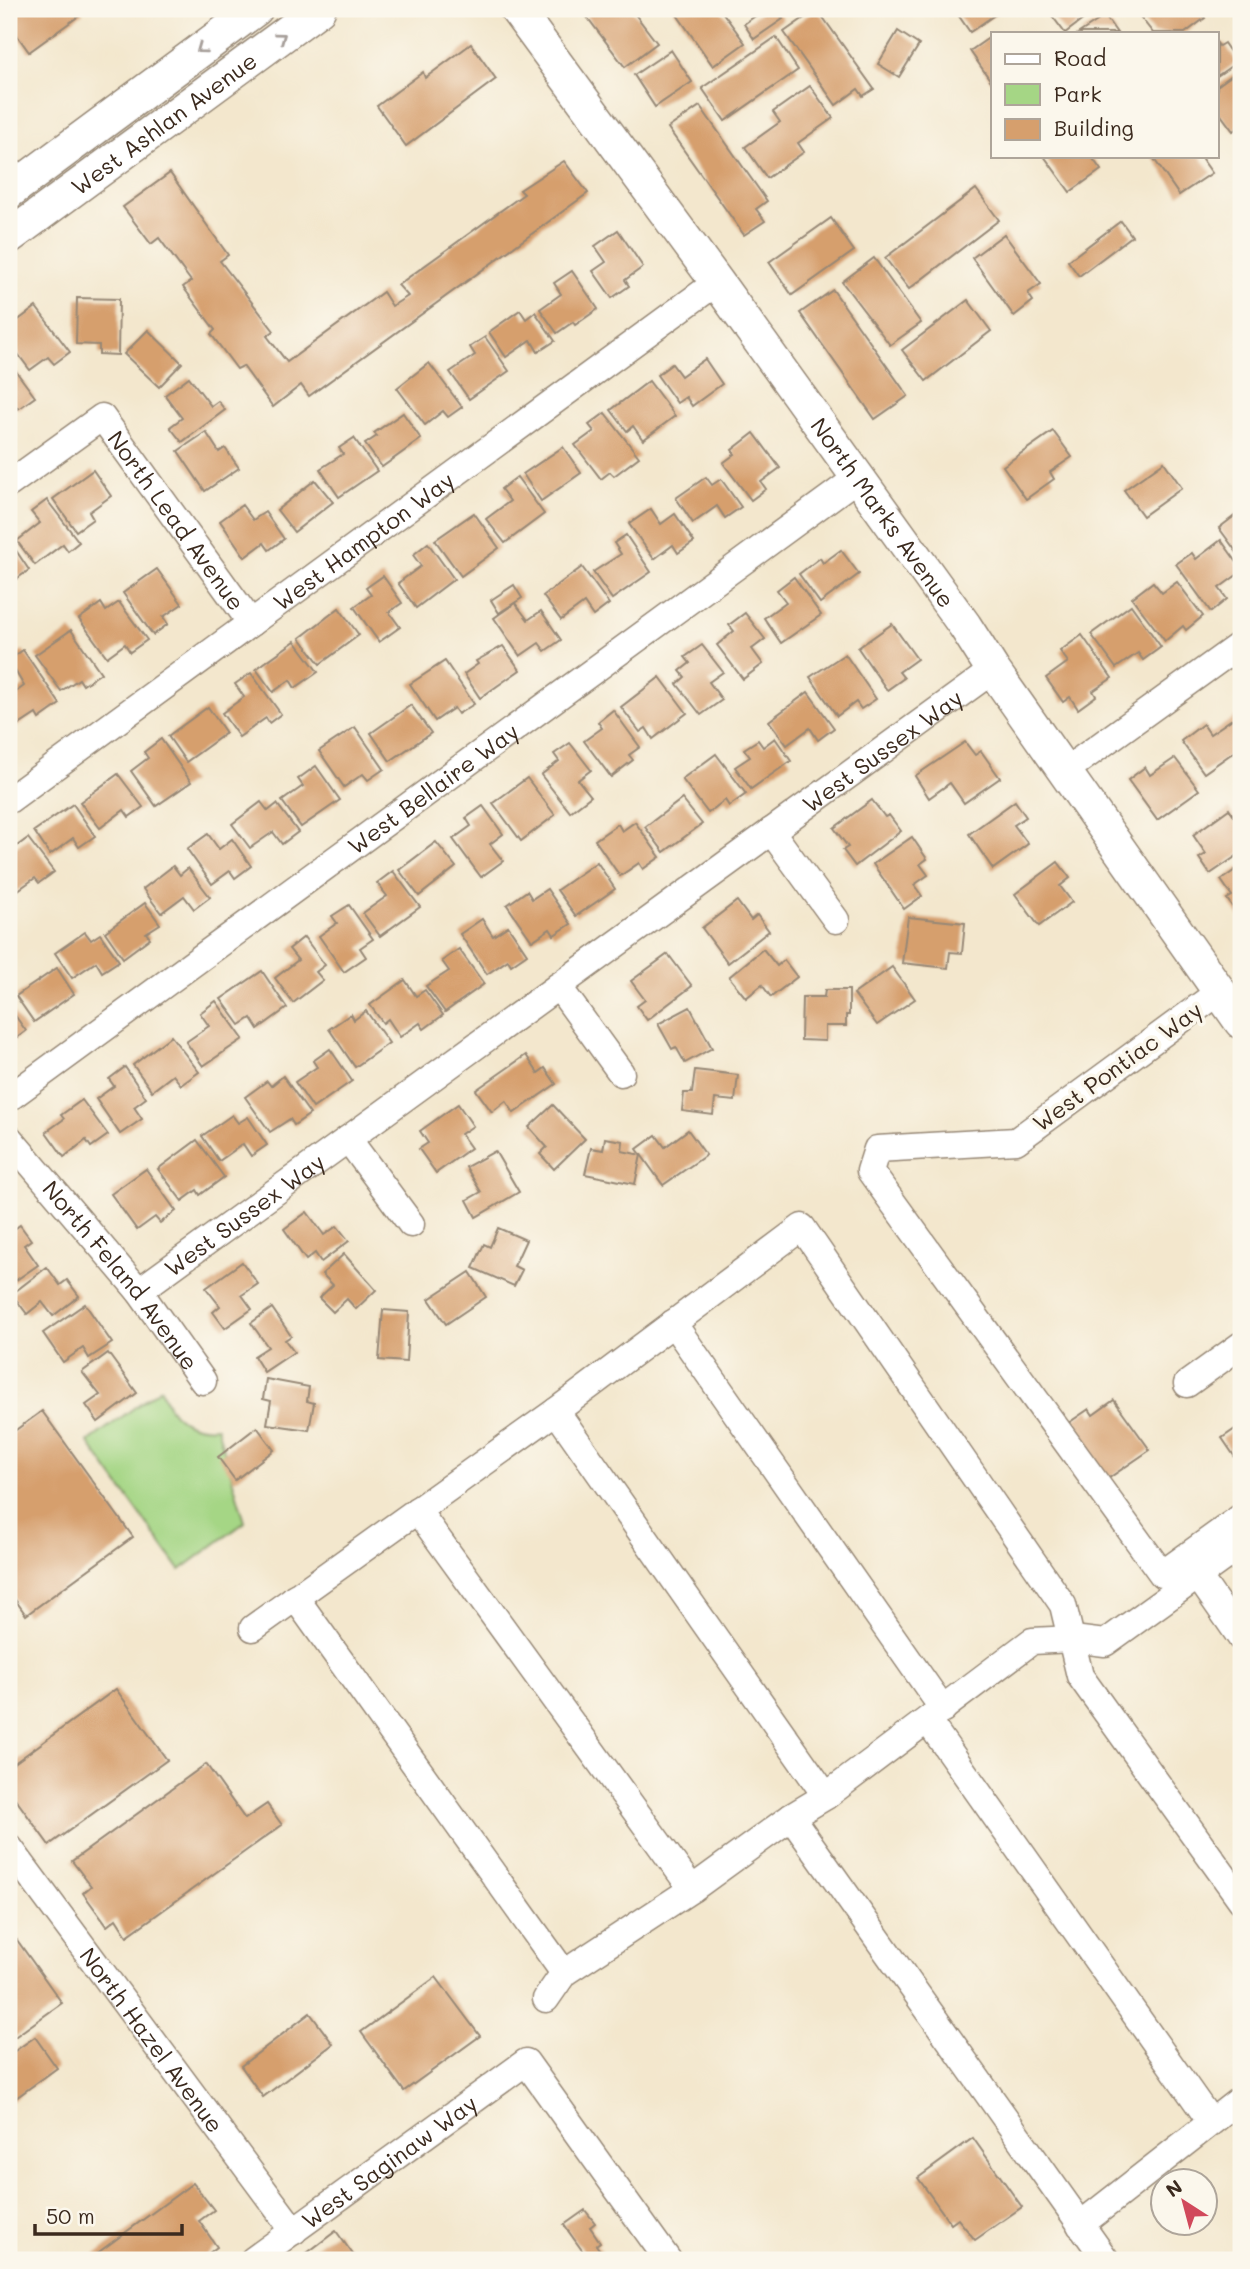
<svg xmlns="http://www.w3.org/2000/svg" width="1250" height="2269" font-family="Mali,sans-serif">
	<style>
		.green { fill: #a5d685; stroke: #708052; stroke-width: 2 }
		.building { fill: #d69f6d }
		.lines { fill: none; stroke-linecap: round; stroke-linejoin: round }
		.minor-casing { stroke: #978876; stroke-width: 29 }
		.major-casing { stroke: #978876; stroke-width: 36 }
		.minor { stroke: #fff; stroke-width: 26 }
		.major { stroke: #fff; stroke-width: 33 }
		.oneway { stroke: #a79f9a }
		.labels { text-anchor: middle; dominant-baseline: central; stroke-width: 7; stroke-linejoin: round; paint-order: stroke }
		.street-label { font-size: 23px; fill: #3b2a1e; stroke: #fbf7ec }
	</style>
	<rect width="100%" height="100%" fill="#fbf7ec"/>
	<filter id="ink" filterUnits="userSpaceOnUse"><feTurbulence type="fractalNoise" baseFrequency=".0143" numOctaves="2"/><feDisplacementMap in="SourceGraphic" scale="14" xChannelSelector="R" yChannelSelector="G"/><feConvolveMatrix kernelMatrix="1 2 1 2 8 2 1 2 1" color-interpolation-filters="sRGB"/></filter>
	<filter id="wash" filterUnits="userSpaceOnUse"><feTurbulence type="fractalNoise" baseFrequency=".00686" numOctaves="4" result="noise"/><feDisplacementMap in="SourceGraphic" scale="28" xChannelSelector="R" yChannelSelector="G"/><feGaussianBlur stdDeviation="1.57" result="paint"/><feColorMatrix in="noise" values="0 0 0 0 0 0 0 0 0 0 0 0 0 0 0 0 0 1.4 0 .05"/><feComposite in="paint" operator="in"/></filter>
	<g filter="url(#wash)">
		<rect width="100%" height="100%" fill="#f3e7cd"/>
		<!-- green -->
		<path class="green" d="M161 1388C168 1416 188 1430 217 1427L245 1522 180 1570 88 1442Z"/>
		<g id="blocks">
			<!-- building -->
			<g class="building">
				<polygon points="9,9 81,9 83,13 29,52 9,24"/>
				<polygon points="581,9 631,9 657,43 625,67"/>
				<polygon points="673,9 720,9 745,43 713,66"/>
				<polygon points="765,9 776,9 783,19 754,39 744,24"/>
				<polygon points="817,9 874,89 863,96 858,89 836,105 784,32"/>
				<polygon points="954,9 1003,9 970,32"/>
				<polygon points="1047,9 1094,9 1096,10 1065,33"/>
				<polygon points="1137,9 1198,9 1205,18 1185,33 1153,33 1135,10"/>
				<polygon points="1105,16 1117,33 1079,33"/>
				<polygon points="898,31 919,45 899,77 878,64"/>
				<polygon points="993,35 993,84 970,51"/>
				<polygon points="776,37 798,70 725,121 702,88"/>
				<polygon points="1217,43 1219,46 1224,43 1237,62 1217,76"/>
				<polygon points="471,44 496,79 406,146 377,106 423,72 425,78"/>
				<polygon points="671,50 692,82 655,107 634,75"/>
				<polygon points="1235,73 1241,82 1241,125 1233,131 1221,115 1217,118 1217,86"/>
				<polygon points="810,86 833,118 798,143 804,152 767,178 745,147 780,122 773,112"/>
				<polygon points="700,106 767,201 756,209 765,221 744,235 668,128"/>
				<polygon points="1044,156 1091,156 1101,170 1070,192"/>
				<polygon points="1152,156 1200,156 1212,173 1179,195"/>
				<polygon points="564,161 588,193 309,396 301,385 273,407 243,366 237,369 211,334 215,330 183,287 191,281 159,238 151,244 123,207 170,173 228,255 220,261 274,331 267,336 287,362 383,292 392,306 408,296 398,285 524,194 520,190"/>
				<polygon points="976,189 999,220 909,289 885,258"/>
				<polygon points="831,218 854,251 792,295 769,262"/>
				<polygon points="1121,221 1132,236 1079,276 1068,261"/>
				<polygon points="618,230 643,267 625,280 629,286 612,298 593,271 606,262 595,246"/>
				<polygon points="1004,234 1041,284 1028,293 1033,301 1014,316 972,258"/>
				<polygon points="874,258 921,323 890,345 842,282"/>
				<polygon points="572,271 598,309 575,325 573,322 557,333 540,309 561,294 554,283"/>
				<polygon points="833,290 908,396 875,419 800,313"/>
				<polygon points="77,298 119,299 118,355 99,354 99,345 76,344"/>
				<polygon points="968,300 991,331 926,381 902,350"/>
				<polygon points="36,307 70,352 54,364 48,357 30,370 9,342 9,327"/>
				<polygon points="520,310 526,319 535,312 555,341 538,352 531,340 506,357 489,332"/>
				<polygon points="148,330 182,363 159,387 124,354"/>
				<polygon points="485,337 509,371 469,399 450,372 475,355 470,347"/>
				<polygon points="705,359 722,384 692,406 686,397 677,403 657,375 672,364 681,376"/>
				<polygon points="429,363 462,407 448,417 443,411 425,425 397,388"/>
				<polygon points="15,370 35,397 18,409 13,401 9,404 9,374"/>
				<polygon points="189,377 211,406 218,401 225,410 182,442 170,427 182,418 165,395"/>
				<polygon points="649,381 675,416 643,440 633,426 627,431 611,410"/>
				<polygon points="403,413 421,439 382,467 365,444 377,436 374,433"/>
				<polygon points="605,413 639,457 614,476 610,472 601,479 575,445 594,431 589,425"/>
				<polygon points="1053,431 1072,457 1050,472 1054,479 1026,499 1003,466"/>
				<polygon points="206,432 219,452 225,448 239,468 205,491 178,451"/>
				<polygon points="754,433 780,468 761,482 766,489 751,500 723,463 735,454 732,450"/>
				<polygon points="354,438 377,471 339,497 320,469 343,454 339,448"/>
				<polygon points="563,447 581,473 541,501 523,474"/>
				<polygon points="1164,462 1182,488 1143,516 1124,490"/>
				<polygon points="93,470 111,496 89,512 93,519 76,531 53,499"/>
				<polygon points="517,477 544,514 505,543 486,519 510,501 501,489"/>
				<polygon points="706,477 712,485 721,479 741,507 725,518 717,506 693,523 676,498"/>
				<polygon points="315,480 333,502 294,532 277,510"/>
				<polygon points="47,500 79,542 68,551 63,544 35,565 17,541 40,523 31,512"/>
				<polygon points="242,505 253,520 265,512 284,539 269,550 264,543 245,557 220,521"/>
				<polygon points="651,509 661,524 675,514 694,542 678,553 673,545 654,559 629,524"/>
				<polygon points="1241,511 1241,558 1219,528"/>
				<polygon points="474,513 499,548 461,576 435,540"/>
				<polygon points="626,535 651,572 612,599 593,572 621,554 614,543"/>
				<polygon points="9,540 29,570 9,584"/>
				<polygon points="1221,540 1241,568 1241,572 1219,588 1227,599 1211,612 1176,564 1192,553 1196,559"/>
				<polygon points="428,543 454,579 416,608 398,583 421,566 413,555"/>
				<polygon points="841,550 859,574 820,603 799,574 820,558 823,563"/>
				<polygon points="582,567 609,604 593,616 584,603 561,620 543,596"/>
				<polygon points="157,569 182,604 163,617 168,624 153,635 123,593"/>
				<polygon points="383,576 402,603 389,612 400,627 379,642 354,607 371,595 366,588"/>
				<polygon points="794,577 821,615 781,643 764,618 786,602 777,590"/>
				<polygon points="1153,582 1162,593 1177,582 1203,616 1186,630 1183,626 1165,641 1132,598"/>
				<polygon points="514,585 522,598 499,613 491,600"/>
				<polygon points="119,602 147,640 130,652 125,644 107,657 79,619 101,603 106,611"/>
				<polygon points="515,603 528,620 541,611 561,640 545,651 539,643 520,656 494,618"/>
				<polygon points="1131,605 1161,647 1143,660 1138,653 1116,668 1091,634"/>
				<polygon points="339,608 359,635 320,664 300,638"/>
				<polygon points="745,613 765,639 752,649 763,664 743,679 717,645 734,631 729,625"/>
				<polygon points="892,624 917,659 899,672 904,678 887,690 858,648"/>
				<polygon points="71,630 101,673 83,685 79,679 61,691 35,655"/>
				<polygon points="1082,635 1112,678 1093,691 1096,696 1078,709 1070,697 1063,702 1046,678 1068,662 1060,651"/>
				<polygon points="295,641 318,672 295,688 290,680 273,692 256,669"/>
				<polygon points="702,645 723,672 709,682 722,700 701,715 677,684 685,677 680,671 690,663 685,657"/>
				<polygon points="503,646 520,670 480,698 464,674 478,664 476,661"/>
				<polygon points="23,650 60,704 39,719 36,714 16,727 9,716 9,697 24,686 9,660"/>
				<polygon points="845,654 876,699 861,709 856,702 837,716 810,677"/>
				<polygon points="445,661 474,704 458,714 454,708 435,721 410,684"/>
				<polygon points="251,673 281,714 269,723 266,718 239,737 222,713 244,697 235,684"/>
				<polygon points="660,677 687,713 653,739 646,728 640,732 621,707"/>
				<polygon points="808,692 834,728 818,740 810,728 787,745 769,721"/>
				<polygon points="411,705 431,733 390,761 371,733"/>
				<polygon points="208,707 226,733 186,762 168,736"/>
				<polygon points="613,710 640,747 629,755 633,760 611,777 584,741 602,728 598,722"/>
				<polygon points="1241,713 1241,747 1204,773 1181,741 1203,724 1210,734"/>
				<polygon points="355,727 384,769 368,780 363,774 344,787 319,751"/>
				<polygon points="775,738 791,761 751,789 735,767 750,757 744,749 758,740 763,747"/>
				<polygon points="161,739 191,782 156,806 131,771 148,758 144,752"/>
				<polygon points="965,742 975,755 981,751 1000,778 964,803 950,783 929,798 915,776"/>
				<polygon points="570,743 591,770 578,780 591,796 570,812 541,775 559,761 554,754"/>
				<polygon points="716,754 746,794 729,806 725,800 708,813 682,779"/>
				<polygon points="1175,758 1199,790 1157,820 1128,780 1145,767 1150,775"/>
				<polygon points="316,766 340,800 301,827 282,801 303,786 298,779"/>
				<polygon points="118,774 143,807 129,817 124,810 100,828 80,802"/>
				<polygon points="527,778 555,815 521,841 493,803"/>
				<polygon points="682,799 702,824 664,852 645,827"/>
				<polygon points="872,800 885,817 889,815 901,831 855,866 843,850 848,847 834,828"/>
				<polygon points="1015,801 1026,817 1014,825 1028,844 993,869 969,834"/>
				<polygon points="261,802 268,811 277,804 298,832 282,844 273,832 250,848 232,824"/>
				<polygon points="73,804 95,836 79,847 73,838 50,855 34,831"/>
				<polygon points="483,806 503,834 490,844 503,861 481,877 453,839 471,826 466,818"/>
				<polygon points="1229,809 1241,827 1241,833 1239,835 1241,839 1241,853 1210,874 1199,858 1206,854 1193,835"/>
				<polygon points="635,822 660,857 643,869 639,863 620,876 595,840 618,824 622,831"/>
				<polygon points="208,834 219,849 232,839 251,866 235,878 230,871 212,884 187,849"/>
				<polygon points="912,837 927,859 920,864 928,875 914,885 922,896 904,909 873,864"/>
				<polygon points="28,838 54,872 39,883 35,878 11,895 9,892 9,852"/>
				<polygon points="436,842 456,867 419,896 399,870"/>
				<polygon points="597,862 615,889 576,916 557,890"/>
				<polygon points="1058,862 1070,878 1060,886 1072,902 1039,926 1015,894"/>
				<polygon points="173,866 180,875 188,868 210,897 194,909 184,896 161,913 143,889"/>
				<polygon points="1241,866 1241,919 1227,899 1232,896 1221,880"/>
				<polygon points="393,871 420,907 380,936 363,913 387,896 377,883"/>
				<polygon points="547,889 571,924 554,935 550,929 532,941 507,905 527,891 532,899"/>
				<polygon points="737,901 751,920 757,915 769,931 728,963 702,928"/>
				<polygon points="145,903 160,924 146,933 150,938 123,958 105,932"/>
				<polygon points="349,905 373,939 360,948 366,957 344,972 319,936 337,923 332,916"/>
				<polygon points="908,917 965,923 962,953 950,952 948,968 902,963"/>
				<polygon points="482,919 493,936 508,926 527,954 511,965 508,960 487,974 460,934"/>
				<polygon points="85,932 91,940 100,934 119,961 102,972 96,962 72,978 55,953"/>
				<polygon points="304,937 325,965 316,972 323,980 293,1003 275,978 298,960 289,949"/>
				<polygon points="459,949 484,984 445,1012 426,986 449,971 442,961"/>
				<polygon points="763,949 777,966 784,960 797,977 771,997 762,985 746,998 729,977"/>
				<polygon points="668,954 692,986 647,1020 637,1006 645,1000 631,981"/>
				<polygon points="892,967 915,999 877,1025 854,994"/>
				<polygon points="57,968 74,994 34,1022 16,996"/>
				<polygon points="262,971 287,1008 258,1029 251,1018 240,1025 221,999"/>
				<polygon points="405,980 416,996 425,990 443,1015 424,1029 420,1023 400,1037 388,1019 383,1023 370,1005"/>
				<polygon points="825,990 849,990 849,1015 846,1015 846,1026 825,1026 825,1041 801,1040 802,997 824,997"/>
				<polygon points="216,1001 243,1039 203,1066 186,1042 209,1026 200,1013"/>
				<polygon points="9,1007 26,1031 10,1043 9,1041"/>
				<polygon points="690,1007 712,1048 685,1063 676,1047 672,1049 658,1024"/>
				<polygon points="366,1011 389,1043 355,1067 329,1029 351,1014 354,1020"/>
				<polygon points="171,1036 199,1072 181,1085 173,1075 152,1091 133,1065"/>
				<polygon points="330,1049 352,1081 313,1108 295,1082 317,1067 313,1061"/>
				<polygon points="526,1055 538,1073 545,1068 556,1084 514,1113 506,1101 492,1112 476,1090"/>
				<polygon points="125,1067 146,1098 134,1107 142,1119 120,1134 96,1099 114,1086 109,1079"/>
				<polygon points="695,1070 738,1075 735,1101 715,1099 713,1115 682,1111 684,1093 692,1093"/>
				<polygon points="283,1076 310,1114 294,1125 290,1119 270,1132 245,1097 267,1081 271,1086"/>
				<polygon points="82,1100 108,1135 91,1147 86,1140 64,1157 46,1132 64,1119 61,1115"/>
				<polygon points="458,1104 473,1126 461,1134 471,1148 436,1173 419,1149 428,1143 420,1131"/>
				<polygon points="553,1105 585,1139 554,1169 540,1154 547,1147 529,1127"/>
				<polygon points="232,1115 238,1123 248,1117 267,1145 251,1156 243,1144 219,1161 202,1136"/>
				<polygon points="688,1130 706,1155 663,1185 637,1149 656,1135 665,1147"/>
				<polygon points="605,1138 623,1141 622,1151 641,1155 635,1184 585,1174 591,1148 603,1150"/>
				<polygon points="197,1140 224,1177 200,1195 197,1190 182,1201 158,1169"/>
				<polygon points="495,1151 519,1192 476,1217 467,1200 481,1192 466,1167"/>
				<polygon points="146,1169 176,1211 160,1223 155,1217 137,1230 111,1194"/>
				<polygon points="307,1212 324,1235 337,1226 349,1241 321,1262 315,1253 306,1260 284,1229"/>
				<polygon points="20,1225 31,1240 24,1245 38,1265 9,1285 9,1233"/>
				<polygon points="498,1228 526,1240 514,1266 522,1270 514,1286 473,1268 484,1244 490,1247"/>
				<polygon points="344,1254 376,1290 356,1309 347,1299 333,1312 319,1298 333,1285 322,1274"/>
				<polygon points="242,1262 258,1284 242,1295 252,1309 225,1328 213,1312 220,1306 206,1288"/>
				<polygon points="47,1267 60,1285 67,1280 79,1296 53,1316 42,1302 27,1314 12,1294"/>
				<polygon points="470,1272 486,1297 446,1324 429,1299"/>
				<polygon points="85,1304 112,1343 89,1358 83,1348 63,1362 43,1333"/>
				<polygon points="272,1308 291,1336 285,1340 294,1352 264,1372 254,1356 268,1347 251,1323"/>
				<polygon points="383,1310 409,1312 406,1362 379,1360"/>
				<polygon points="108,1353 137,1393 98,1422 86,1405 100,1395 82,1372"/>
				<polygon points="266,1379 309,1387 307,1401 314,1403 309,1430 267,1424 271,1401 263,1399"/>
				<polygon points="1114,1400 1150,1450 1103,1482 1064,1426 1089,1409 1093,1415"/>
				<polygon points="42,1411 133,1537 26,1615 9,1591 9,1435"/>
				<polygon points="1241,1425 1241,1466 1222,1438"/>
				<polygon points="257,1427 274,1450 235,1480 218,1457"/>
				<polygon points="116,1689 167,1760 49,1845 9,1790 9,1767"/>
				<polygon points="206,1764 245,1819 267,1804 282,1825 127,1936 116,1919 107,1926 83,1893 91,1886 72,1861"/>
				<polygon points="17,1940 62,2003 9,2041 9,1947"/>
				<polygon points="436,1977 480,2036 404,2091 361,2032"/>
				<polygon points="310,2013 333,2044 263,2097 241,2066"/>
				<polygon points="35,2037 57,2068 9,2103 9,2055"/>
				<polygon points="973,2138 1022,2207 975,2240 958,2219 951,2224 918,2178"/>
				<polygon points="193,2183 214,2210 199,2221 217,2247 200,2260 88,2260"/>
				<polygon points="585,2210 595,2223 590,2227 600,2242 596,2245 607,2260 589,2260 564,2225"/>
				<polygon points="336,2231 357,2260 312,2260 307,2253"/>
			</g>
		</g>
	</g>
	<g filter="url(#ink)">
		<use href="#blocks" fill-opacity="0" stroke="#978876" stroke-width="2"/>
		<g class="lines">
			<!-- minor casing -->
			<g class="minor-casing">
				<g id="minor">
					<path id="s1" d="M9 484 102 417 251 623"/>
					<polyline points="1065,771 1241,644"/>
					<path id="s2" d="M9 800 717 282"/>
					<polyline points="771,831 836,920"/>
					<polyline points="558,986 621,1073"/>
					<polyline points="1219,992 1016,1141 877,1149 870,1171 1162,1574 1241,1517"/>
					<path id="s3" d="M9 1098 857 478"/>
					<path id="s4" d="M9 1138 139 1291 203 1381"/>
					<polyline points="348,1139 411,1224"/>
					<path id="s5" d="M139 1291 993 670"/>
					<polyline points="673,1323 943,1709"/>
					<polyline points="1187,1384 1241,1345"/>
					<polyline points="556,1411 826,1796"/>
					<polyline points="417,1510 692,1889"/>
					<polyline points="1198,1576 1241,1638"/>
					<polyline points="295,1597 564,1973"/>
					<polyline points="253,1628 556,1411 802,1227 1063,1605 1080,1676 1241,1900"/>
					<polyline points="928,1721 1211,2122"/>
					<polyline points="791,1817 1106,2260"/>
					<path id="s6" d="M9 1847 294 2231"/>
					<polyline points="546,1999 564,1973 692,1889 791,1817 826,1796 1032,1641 1073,1639 1105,1643 1241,1545"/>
					<polyline points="1080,2225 1241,2099"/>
					<path id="s7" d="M253 2260 526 2062 668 2260"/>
				</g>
			</g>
			<!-- major casing -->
			<g class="major-casing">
				<g id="major">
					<path id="s8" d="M516 9 717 282 965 626 993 670 1241 1022"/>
					<polyline points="9,192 256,9"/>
					<path id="s9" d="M9 237 319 9"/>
				</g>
			</g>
			<!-- minor -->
			<use href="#minor" class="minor"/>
			<!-- major -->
			<use href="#major" class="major"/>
		</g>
		<!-- one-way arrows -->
		<defs><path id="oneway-chevron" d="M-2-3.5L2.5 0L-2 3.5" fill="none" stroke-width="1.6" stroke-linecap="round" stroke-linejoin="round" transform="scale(1.75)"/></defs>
		<g class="oneway">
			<use href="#oneway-chevron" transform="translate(281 37) rotate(-36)"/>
			<use href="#oneway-chevron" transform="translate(201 49) rotate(144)"/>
		</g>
	</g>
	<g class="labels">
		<!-- street labels -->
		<g class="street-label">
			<text stroke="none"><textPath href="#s9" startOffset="192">West Ashlan Avenue</textPath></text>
			<text stroke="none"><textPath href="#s8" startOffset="623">North Marks Avenue</textPath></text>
			<text stroke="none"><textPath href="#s1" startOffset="242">North Lead Avenue</textPath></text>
			<text stroke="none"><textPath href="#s2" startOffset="439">West Hampton Way</textPath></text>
			<text stroke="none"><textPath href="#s5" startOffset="919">West Sussex Way</textPath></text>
			<text stroke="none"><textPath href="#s3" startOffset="525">West Bellaire Way</textPath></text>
			<text transform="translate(1117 1066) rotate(-36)">West Pontiac Way</text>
			<text stroke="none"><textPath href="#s5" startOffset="130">West Sussex Way</textPath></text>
			<text stroke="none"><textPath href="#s4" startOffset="177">North Feland Avenue</textPath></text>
			<text stroke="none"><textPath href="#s6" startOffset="240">North Hazel Avenue</textPath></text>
			<text stroke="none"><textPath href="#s7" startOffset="168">West Saginaw Way</textPath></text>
		</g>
	</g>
	<!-- margin -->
	<rect width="1250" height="2269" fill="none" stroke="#fbf7ec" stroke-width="35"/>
	<!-- legend -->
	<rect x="991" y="32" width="228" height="126" fill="#fbf7ec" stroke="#aea59a" stroke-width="2"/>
	<rect x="1005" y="54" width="35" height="10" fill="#ffffff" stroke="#aea59a" stroke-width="2"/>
	<text x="1054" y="66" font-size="21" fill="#3b2a1e">Road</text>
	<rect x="1005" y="84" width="35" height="21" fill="#a5d685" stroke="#aea59a" stroke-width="2"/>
	<text x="1054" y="102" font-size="21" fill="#3b2a1e">Park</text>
	<rect x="1005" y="119" width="35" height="21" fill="#d69f6d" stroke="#aea59a" stroke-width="2"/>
	<text x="1054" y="136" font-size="21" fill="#3b2a1e">Building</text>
	<!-- north arrow -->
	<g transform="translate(1184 2202) rotate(324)"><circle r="33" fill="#fbf7ec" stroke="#aea59a" stroke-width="2"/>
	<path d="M0-5L12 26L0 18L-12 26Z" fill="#d1495b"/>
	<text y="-10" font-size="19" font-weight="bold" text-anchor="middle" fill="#3b2a1e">N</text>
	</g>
	<!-- scale -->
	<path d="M35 2224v10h147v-10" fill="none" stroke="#3b2a1e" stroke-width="3.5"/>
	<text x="46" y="2224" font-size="21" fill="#3b2a1e" stroke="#fbf7ec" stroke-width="5" paint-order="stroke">50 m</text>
</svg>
